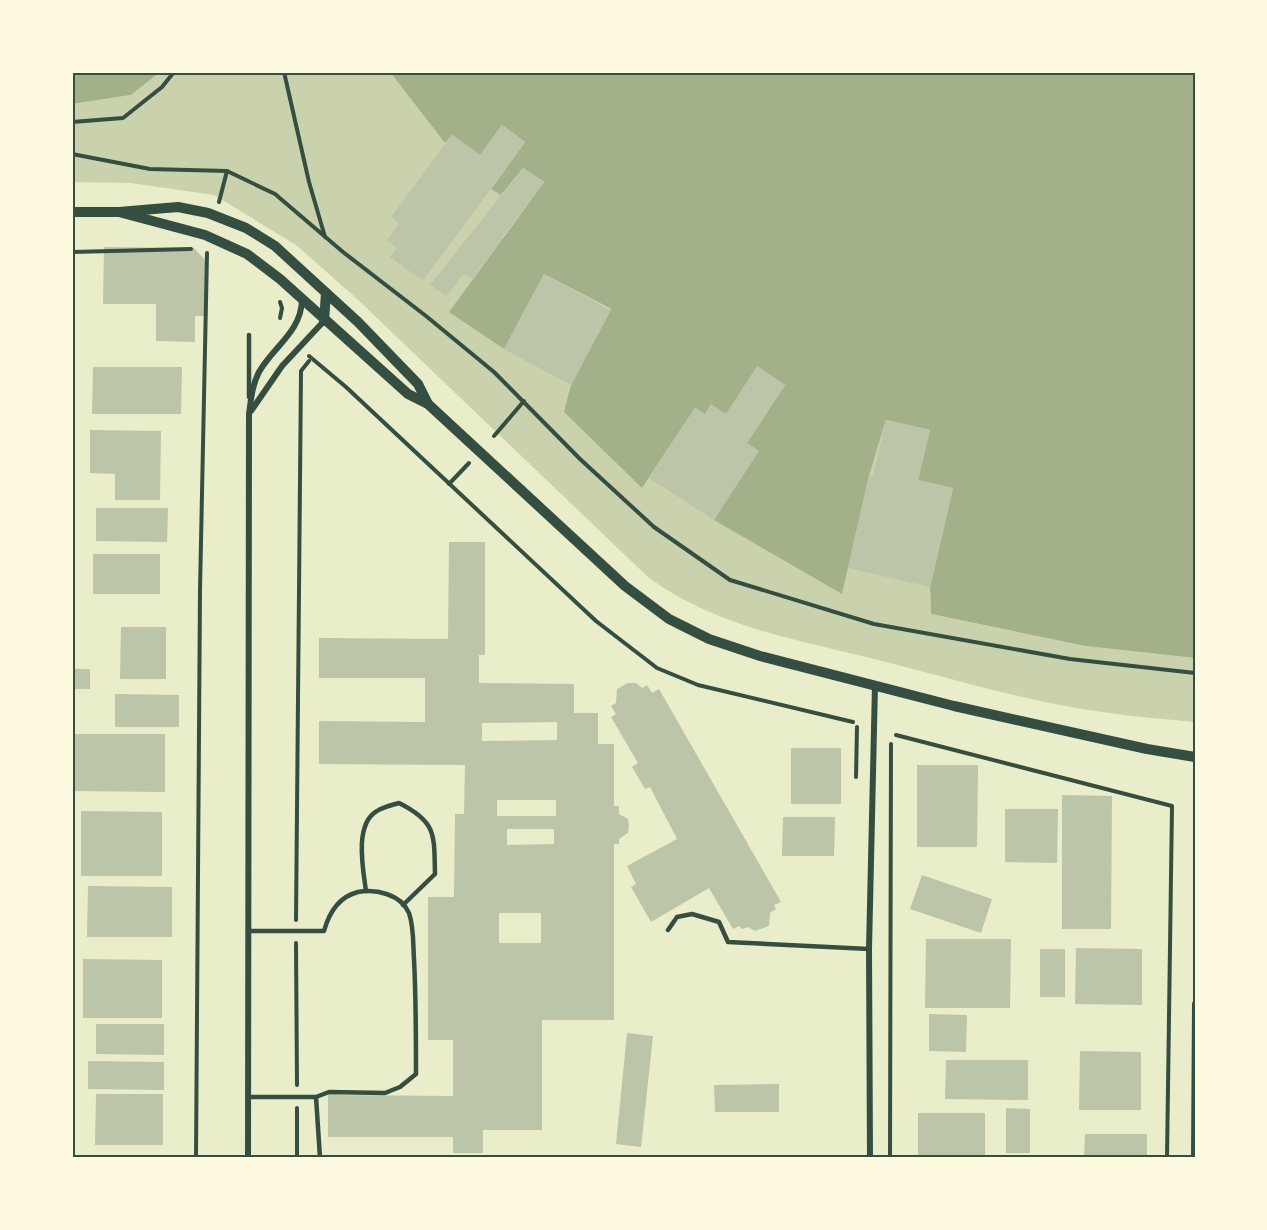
<svg xmlns="http://www.w3.org/2000/svg" width="1267" height="1230" font-family="'DejaVu Sans',sans-serif">
	<style>
		.green { fill: #cad2ad }
		.water { fill: #a3b18a }
		.building { fill: #bcc5a7; fill-rule: evenodd }
		.lines { fill: none; stroke-linecap: round; stroke-linejoin: round }
		.path { stroke: #344e41; stroke-width: 4 }
		.service { stroke: #344e41; stroke-width: 4.5 }
		.minor { stroke: #344e41; stroke-width: 6 }
		.tertiary { stroke: #344e41; stroke-width: 10 }
		.neatline { fill: none; stroke: #344e41; stroke-width: 2 }
	</style>
	<rect width="100%" height="100%" fill="#e9edc9"/>
	<!-- green -->
	<path class="green" d="M160 72H390L445 142 452 135 502 125 525 142 491 188 502 195 523 168 544 182 502 238 544 274 611 310 571 385 649 478 695 408 711 404 757 366 785 385 869 475 886 420 930 430 953 488 930 587 931 614 1085 646 1195 658V722C1166 719 1137 717 1109 713 1032 703 957 680 882 661 800 640 717 628 648 577L356 298 296 245 214 195 131 183 72 182V104L131 95Z"/>
	<!-- water -->
	<g class="water">
		<polygon points="72,72 160,72 131,95 72,104"/>
		<polygon points="390,72 1195,72 1195,658 1085,646 931,614 930,587 953,488 918,480 930,430 886,420 869,476 842,594 714,520 758,451 747,443 785,385 758,367 726,414 711,404 705,414 695,408 642,488 564,412 571,385 611,309 544,274 504,349 449,312 544,182 523,168 501,195 491,189 525,142 502,125 480,155 452,135 445,143"/>
	</g>
	<!-- building -->
	<g class="building">
		<polygon points="502,125 525,142 423,281 390,257 397,248 387,240 399,223 391,217 452,135 480,155"/>
		<polygon points="523,168 544,182 472,279 464,274 446,296 430,285"/>
		<polygon points="104,247 194,248 207,262 207,316 195,316 195,342 156,341 156,304 103,304"/>
		<polygon points="544,274 611,310 571,385 504,349"/>
		<polygon points="757,366 785,385 747,443 759,451 714,520 649,478 695,408 705,414 711,404 726,414"/>
		<polygon points="93,367 182,367 181,414 92,414"/>
		<polygon points="886,420 930,430 918,480 953,488 930,587 848,568 869,475 873,476"/>
		<polygon points="90,430 161,431 160,500 115,500 115,474 90,473"/>
		<polygon points="96,508 168,508 167,542 96,541"/>
		<path d="M449 542H485V655H479V683L574 684V713H598V744H614V806H619V814L628 819 629 826 628 833 619 839V844H614V1020H542V1130H483V1153H453V1137H328V1095L453 1096V1040H428V897H454L455 814H464L465 765 319 764V721L425 722V678H319V638L448 639ZM557 722V740L482 741V723ZM497 800H556V816H497ZM507 829H554V844L507 845ZM499 913H541V943H499Z"/>
		<rect x="93" y="554" width="67" height="40"/>
		<polygon points="121,627 166,627 166,679 120,679"/>
		<rect x="72" y="669" width="18" height="20"/>
		<polygon points="628,683 636,683 642,688 647,685 652,693 659,689 781,902 774,905 776,909 770,913 769,926 755,931 748,927 742,929 739,926 733,929 709,888 651,922 631,887 636,884 627,866 677,839 650,787 645,789 632,767 638,763 611,717 616,714 611,706 616,703 617,689"/>
		<polygon points="115,694 179,695 179,727 115,727"/>
		<polygon points="72,734 165,734 165,792 72,791"/>
		<rect x="791" y="748" width="50" height="56"/>
		<polygon points="917,765 978,765 977,847 917,847"/>
		<polygon points="1062,795 1112,796 1111,929 1062,929"/>
		<polygon points="1005,809 1058,809 1057,863 1005,862"/>
		<polygon points="81,811 162,812 162,876 81,876"/>
		<polygon points="783,817 835,817 834,856 782,856"/>
		<polygon points="922,875 992,899 981,933 910,909"/>
		<polygon points="88,886 172,887 172,937 87,937"/>
		<polygon points="926,939 1011,939 1010,1008 925,1008"/>
		<polygon points="1076,948 1142,949 1142,1005 1075,1004"/>
		<rect x="1040" y="949" width="25" height="48"/>
		<polygon points="83,959 162,960 162,1018 83,1018"/>
		<polygon points="929,1014 967,1015 966,1052 929,1051"/>
		<polygon points="96,1024 164,1024 164,1055 96,1054"/>
		<polygon points="627,1033 653,1036 641,1147 616,1144"/>
		<polygon points="1080,1051 1141,1052 1141,1110 1079,1110"/>
		<polygon points="946,1060 1028,1060 1028,1100 945,1099"/>
		<polygon points="88,1061 164,1062 164,1090 88,1089"/>
		<polygon points="779,1084 779,1112 715,1112 714,1085"/>
		<polygon points="96,1094 163,1094 163,1145 95,1145"/>
		<polygon points="1006,1108 1030,1109 1030,1153 1006,1153"/>
		<rect x="918" y="1113" width="67" height="45"/>
		<polygon points="1085,1134 1147,1134 1147,1158 1084,1158"/>
	</g>
	<g class="lines">
		<!-- path -->
		<g class="path">
			<polyline points="284,72 309,182 325,237"/>
			<polyline points="72,122 123,118 162,87 174,72"/>
			<polyline points="72,154 150,169 227,171 275,194 343,252 426,316 494,372 580,459 654,527 730,580 874,624 1070,659 1195,673"/>
			<polyline points="219,202 227,171"/>
			<polyline points="72,252 191,249"/>
			<polyline points="280,302 282,308 280,318"/>
			<polyline points="309,356 346,387 596,621 657,668 698,685 853,722"/>
			<polyline points="494,436 524,401"/>
			<polyline points="449,484 469,463"/>
			<polyline points="896,735 1172,806 1167,1158"/>
			<polyline points="856,777 857,727"/>
			<polyline points="296,920 301,371 309,361"/>
			<polyline points="296,943 297,1085"/>
			<polyline points="196,1158 200,590 207,253"/>
			<polyline points="297,1158 297,1108"/>
			<polyline points="890,1158 891,744"/>
		</g>
		<!-- service -->
		<g class="service">
			<polyline points="249,335 249,397"/>
			<path d="M366 891C363 869 354 824 377 811 383 807 392 805 399 803 437 822 434 835 435 874L403 905"/>
			<polyline points="668,930 677,917 692,914 719,922 728,942 869,949"/>
			<path d="M248 1097H316L329 1092 385 1093 400 1087 416 1074C416 1036 416 998 414 959 413 945 414 927 409 913 401 894 376 889 358 892 338 897 329 913 324 931H249"/>
			<polyline points="316,1097 320,1158"/>
		</g>
		<!-- minor -->
		<g class="minor">
			<polyline points="251,411 282,366 324,321"/>
			<path d="M248 1158 249 414C251 400 252 385 259 372 274 346 301 332 302 300"/>
			<polyline points="870,1158 869,949 875,685"/>
			<polyline points="1194,1158 1195,1004"/>
		</g>
		<!-- tertiary -->
		<g class="tertiary">
			<polyline points="72,212 119,212 178,207 208,213 246,228 275,246 358,322 418,384 428,404"/>
			<polyline points="119,212 205,235 247,254 280,279 408,394 428,404 625,586 669,619 709,639 760,656 954,706 1147,749 1195,757"/>
			<polyline points="324,321 326,293"/>
		</g>
	</g>
	<!-- border -->
	<rect width="1267" height="1230" fill="none" stroke="#fefae0" stroke-width="147"/>
	<rect x="74" y="74" width="1120" height="1082" class="neatline"/>
</svg>
